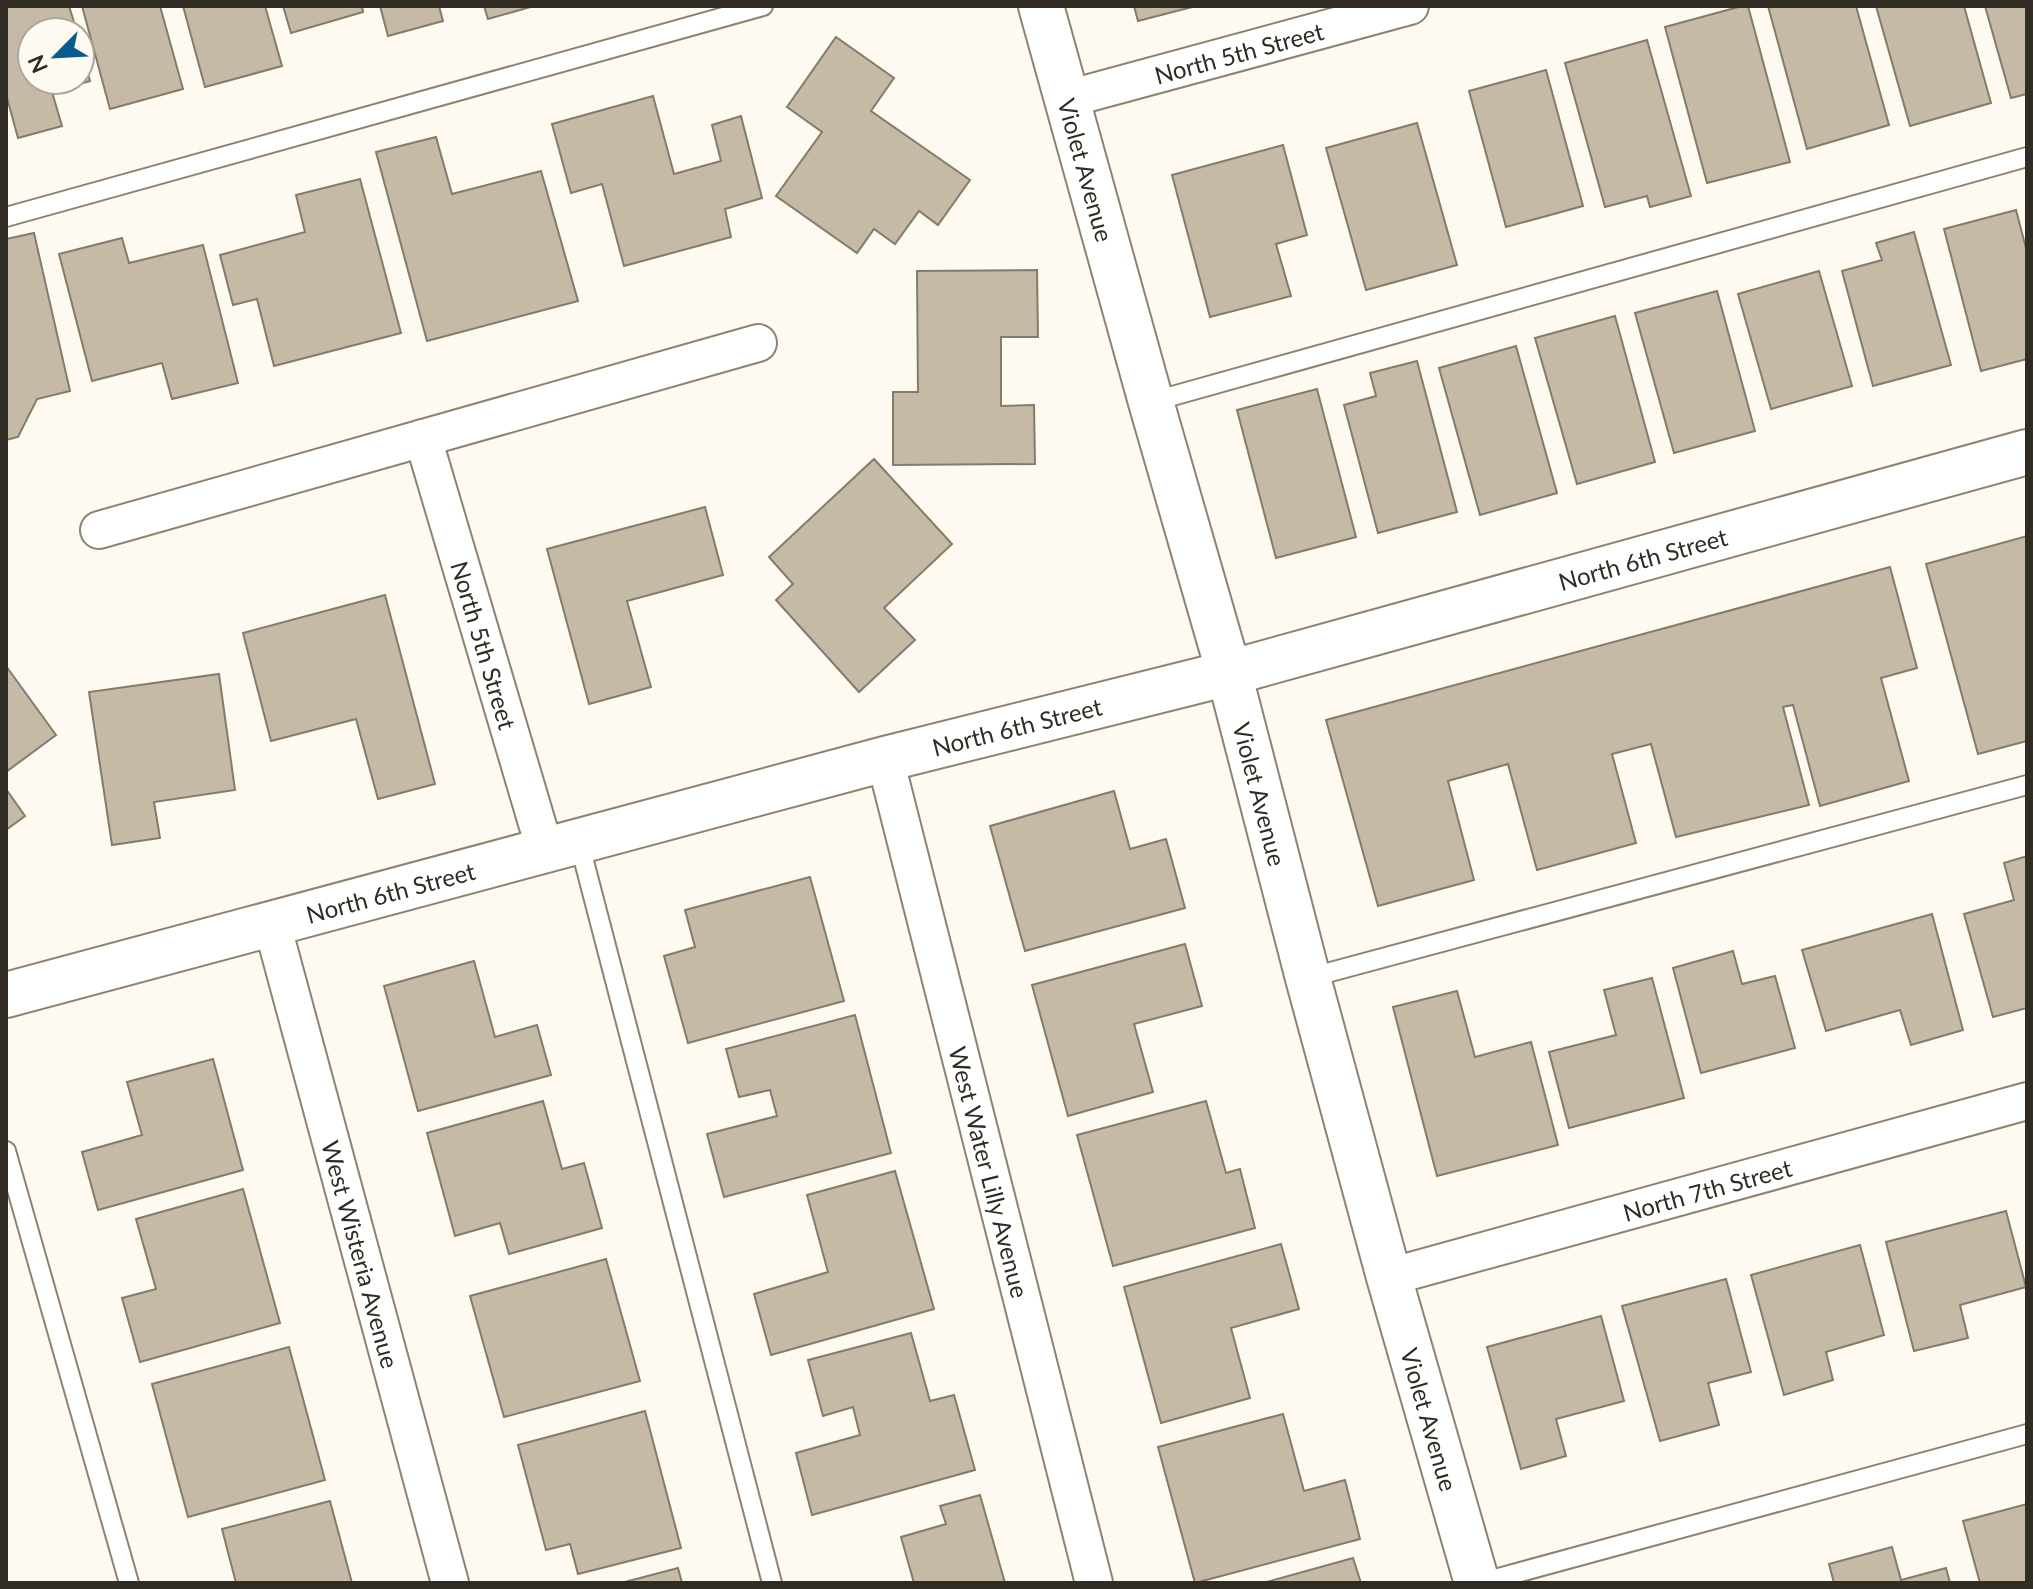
<svg xmlns="http://www.w3.org/2000/svg" width="2033" height="1589" font-family="Lato,sans-serif">
	<style>
		.building { fill: #c4baa5; stroke: #857b68; stroke-width: 2 }
		.lines { fill: none; stroke-linecap: round; stroke-linejoin: round }
		.service-casing { stroke: #8d836f; stroke-width: 22 }
		.minor-casing { stroke: #8d836f; stroke-width: 40 }
		.tertiary-casing { stroke: #8d836f; stroke-width: 48 }
		.service { stroke: #fff; stroke-width: 18 }
		.minor { stroke: #fff; stroke-width: 36 }
		.tertiary { stroke: #fff; stroke-width: 44 }
		.labels { text-anchor: middle; dominant-baseline: central; stroke-width: 7; stroke-linejoin: round; paint-order: stroke }
		.street-label { font-size: 24px; fill: #302c24; stroke: #fefaf1 }
	</style>
	<rect width="100%" height="100%" fill="#fefaf1"/>
	<!-- building -->
	<g class="building">
		<polygon points="6,6 69,6 77,32 32,32 32,80 80,80 80,44 90,81 52,92 62,126 18,138 6,94"/>
		<polygon points="82,6 160,6 183,89 110,109"/>
		<polygon points="183,6 265,6 282,66 205,87"/>
		<polygon points="283,6 362,6 363,12 291,33"/>
		<polygon points="380,6 439,6 443,21 388,36"/>
		<polygon points="484,6 534,6 488,19"/>
		<polygon points="1134,6 1196,6 1138,21"/>
		<polygon points="1742,6 1748,6 1790,162 1707,183 1665,27"/>
		<polygon points="1768,6 1856,6 1889,125 1807,149"/>
		<polygon points="1876,6 1964,6 1991,103 1910,126"/>
		<polygon points="1985,6 2027,6 2027,94 2011,98"/>
		<polygon points="836,37 894,78 871,111 970,180 938,225 919,211 895,244 874,229 857,253 776,196 822,132 787,107"/>
		<polygon points="1647,40 1691,196 1650,207 1647,196 1605,207 1565,63"/>
		<polygon points="1546,70 1583,206 1506,227 1469,91"/>
		<polygon points="653,96 674,174 721,161 712,125 741,116 762,198 725,209 731,237 624,266 602,184 571,193 552,124"/>
		<polygon points="1417,123 1457,265 1366,290 1326,148"/>
		<polygon points="436,137 452,194 541,171 578,301 427,341 376,152"/>
		<polygon points="1283,145 1307,235 1276,244 1291,296 1210,317 1172,175"/>
		<polygon points="360,179 401,333 274,366 257,299 233,305 220,255 305,232 296,195"/>
		<polygon points="2016,210 2027,252 2027,359 1981,371 1944,229"/>
		<polygon points="1914,232 1951,365 1873,386 1842,271 1882,260 1876,243"/>
		<polygon points="34,233 70,391 37,399 18,437 6,440 6,239"/>
		<polygon points="122,238 129,263 203,245 238,383 172,399 162,363 92,381 59,254"/>
		<polygon points="1037,270 1038,337 1001,337 1001,406 1034,405 1035,464 893,465 893,392 918,392 917,271"/>
		<polygon points="1819,271 1852,386 1771,409 1738,294"/>
		<polygon points="1717,291 1755,431 1674,453 1635,313"/>
		<polygon points="1615,316 1655,462 1577,484 1535,338"/>
		<polygon points="1516,346 1557,493 1480,515 1439,368"/>
		<polygon points="1417,361 1457,512 1378,533 1344,405 1376,396 1370,373"/>
		<polygon points="1317,389 1356,537 1276,558 1237,410"/>
		<polygon points="874,459 952,544 884,608 915,640 859,692 776,600 793,584 769,557"/>
		<polygon points="705,507 723,575 627,601 651,687 589,704 547,549"/>
		<polygon points="2027,536 2027,741 1978,754 1926,564"/>
		<polygon points="1890,567 1917,668 1881,678 1909,781 1820,806 1793,705 1783,707 1809,805 1676,837 1651,744 1612,754 1636,843 1537,870 1508,764 1448,781 1474,880 1378,906 1326,720"/>
		<polygon points="385,595 435,784 378,799 356,719 271,741 243,633"/>
		<polygon points="6,666 56,735 6,772"/>
		<polygon points="219,674 235,790 154,802 160,838 112,845 89,692"/>
		<polygon points="6,789 25,816 6,830"/>
		<polygon points="1114,791 1130,849 1166,839 1185,908 1025,951 990,826"/>
		<polygon points="2027,856 2027,1008 1993,1017 1964,914 2014,900 2004,863"/>
		<polygon points="810,877 844,1001 688,1043 664,956 695,947 685,910"/>
		<polygon points="1932,914 1963,1030 1911,1045 1900,1010 1826,1031 1802,950"/>
		<polygon points="1185,944 1202,1006 1134,1024 1153,1092 1068,1116 1032,985"/>
		<polygon points="1733,951 1742,984 1775,976 1795,1048 1701,1073 1673,968"/>
		<polygon points="474,961 495,1037 537,1025 551,1075 418,1111 384,986"/>
		<polygon points="1652,978 1684,1098 1569,1128 1549,1052 1616,1035 1604,990"/>
		<polygon points="1457,991 1475,1057 1531,1042 1558,1145 1437,1176 1393,1007"/>
		<polygon points="855,1015 891,1153 724,1197 707,1134 777,1116 770,1090 739,1097 726,1049"/>
		<polygon points="213,1059 243,1170 98,1210 82,1152 142,1135 127,1082"/>
		<polygon points="543,1101 562,1169 584,1163 602,1228 509,1254 500,1223 455,1236 427,1133"/>
		<polygon points="1206,1101 1226,1173 1240,1169 1255,1228 1113,1266 1077,1135"/>
		<polygon points="895,1171 934,1309 771,1355 754,1294 828,1272 807,1195"/>
		<polygon points="243,1189 280,1323 140,1362 122,1298 156,1289 136,1219"/>
		<polygon points="2006,1211 2026,1287 1960,1305 1968,1338 1914,1351 1886,1242"/>
		<polygon points="1281,1244 1299,1309 1231,1328 1250,1398 1161,1423 1124,1287"/>
		<polygon points="1860,1245 1884,1335 1826,1352 1833,1380 1784,1395 1751,1275"/>
		<polygon points="606,1259 640,1381 504,1417 470,1296"/>
		<polygon points="1726,1279 1751,1372 1708,1383 1719,1425 1660,1441 1622,1306"/>
		<polygon points="1601,1316 1624,1401 1556,1419 1566,1456 1521,1469 1487,1347"/>
		<polygon points="911,1333 930,1401 954,1395 975,1470 812,1515 796,1453 860,1435 853,1407 823,1416 808,1360"/>
		<polygon points="289,1347 325,1480 188,1517 152,1384"/>
		<polygon points="645,1411 681,1548 578,1574 570,1544 546,1550 518,1445"/>
		<polygon points="1283,1414 1304,1491 1345,1480 1360,1539 1195,1583 1158,1447"/>
		<polygon points="980,1495 1005,1583 914,1583 901,1537 946,1524 940,1506"/>
		<polygon points="330,1501 352,1583 236,1583 222,1529"/>
		<polygon points="2027,1504 2027,1583 1980,1583 1963,1521"/>
		<polygon points="1892,1547 1901,1580 1946,1568 1950,1583 1834,1583 1829,1564"/>
		<polygon points="1353,1558 1361,1583 1263,1583"/>
		<polygon points="678,1568 682,1583 621,1583"/>
	</g>
	<g class="lines">
		<!-- service casing -->
		<g class="service-casing">
			<g id="service">
				<polyline points="6,217 763,6"/>
				<polyline points="1151,402 2027,157"/>
				<polyline points="579,842 772,1583"/>
				<polyline points="1308,978 2027,785"/>
				<polyline points="6,1151 129,1583"/>
				<polyline points="1480,1583 2027,1434"/>
			</g>
		</g>
		<!-- minor casing -->
		<g class="minor-casing">
			<g id="minor">
				<path id="s1" d="M1067 99 1410 6"/>
				<path id="s2" d="M423 438 545 850"/>
				<polyline points="99,530 758,343"/>
				<path id="s3" d="M885 759 1094 1583"/>
				<path id="s4" d="M272 924 450 1583"/>
				<path id="s5" d="M1389 1277 2027 1101"/>
			</g>
		</g>
		<!-- tertiary casing -->
		<g class="tertiary-casing">
			<g id="tertiary">
				<path id="s6" d="M1041 6 1151 402 1229 673 1308 978 1389 1277 1477 1583"/>
				<path id="s7" d="M6 995 885 759 1229 673 2027 452"/>
			</g>
		</g>
		<!-- service -->
		<use href="#service" class="service"/>
		<!-- minor -->
		<use href="#minor" class="minor"/>
		<!-- tertiary -->
		<use href="#tertiary" class="tertiary"/>
	</g>
	<g class="labels">
		<!-- street labels -->
		<g class="street-label">
			<text stroke="none"><textPath href="#s1" startOffset="178">North 5th Street</textPath></text>
			<text stroke="none"><textPath href="#s6" startOffset="170">Violet Avenue</textPath></text>
			<text stroke="none"><textPath href="#s7" startOffset="1694">North 6th Street</textPath></text>
			<text stroke="none"><textPath href="#s2" startOffset="216">North 5th Street</textPath></text>
			<text stroke="none"><textPath href="#s7" startOffset="1046">North 6th Street</textPath></text>
			<text stroke="none"><textPath href="#s6" startOffset="818">Violet Avenue</textPath></text>
			<text stroke="none"><textPath href="#s7" startOffset="398">North 6th Street</textPath></text>
			<text stroke="none"><textPath href="#s3" startOffset="426">West Water Lilly Avenue</textPath></text>
			<text stroke="none"><textPath href="#s5" startOffset="330">North 7th Street</textPath></text>
			<text stroke="none"><textPath href="#s4" startOffset="342">West Wisteria Avenue</textPath></text>
			<text stroke="none"><textPath href="#s6" startOffset="1466">Violet Avenue</textPath></text>
		</g>
	</g>
	<!-- border -->
	<rect width="2033" height="1589" fill="none" stroke="#302c24" stroke-width="16"/>
	<!-- north arrow -->
	<g transform="translate(56 56) rotate(246)"><circle r="38" fill="#fefaf1" stroke="#aca89f" stroke-width="2"/>
	<path d="M0-6L14 30L0 20L-14 30Z" fill="#075b8d"/>
	<text y="-12" font-size="22" font-weight="bold" text-anchor="middle" fill="#302c24">N</text>
	</g>
</svg>
